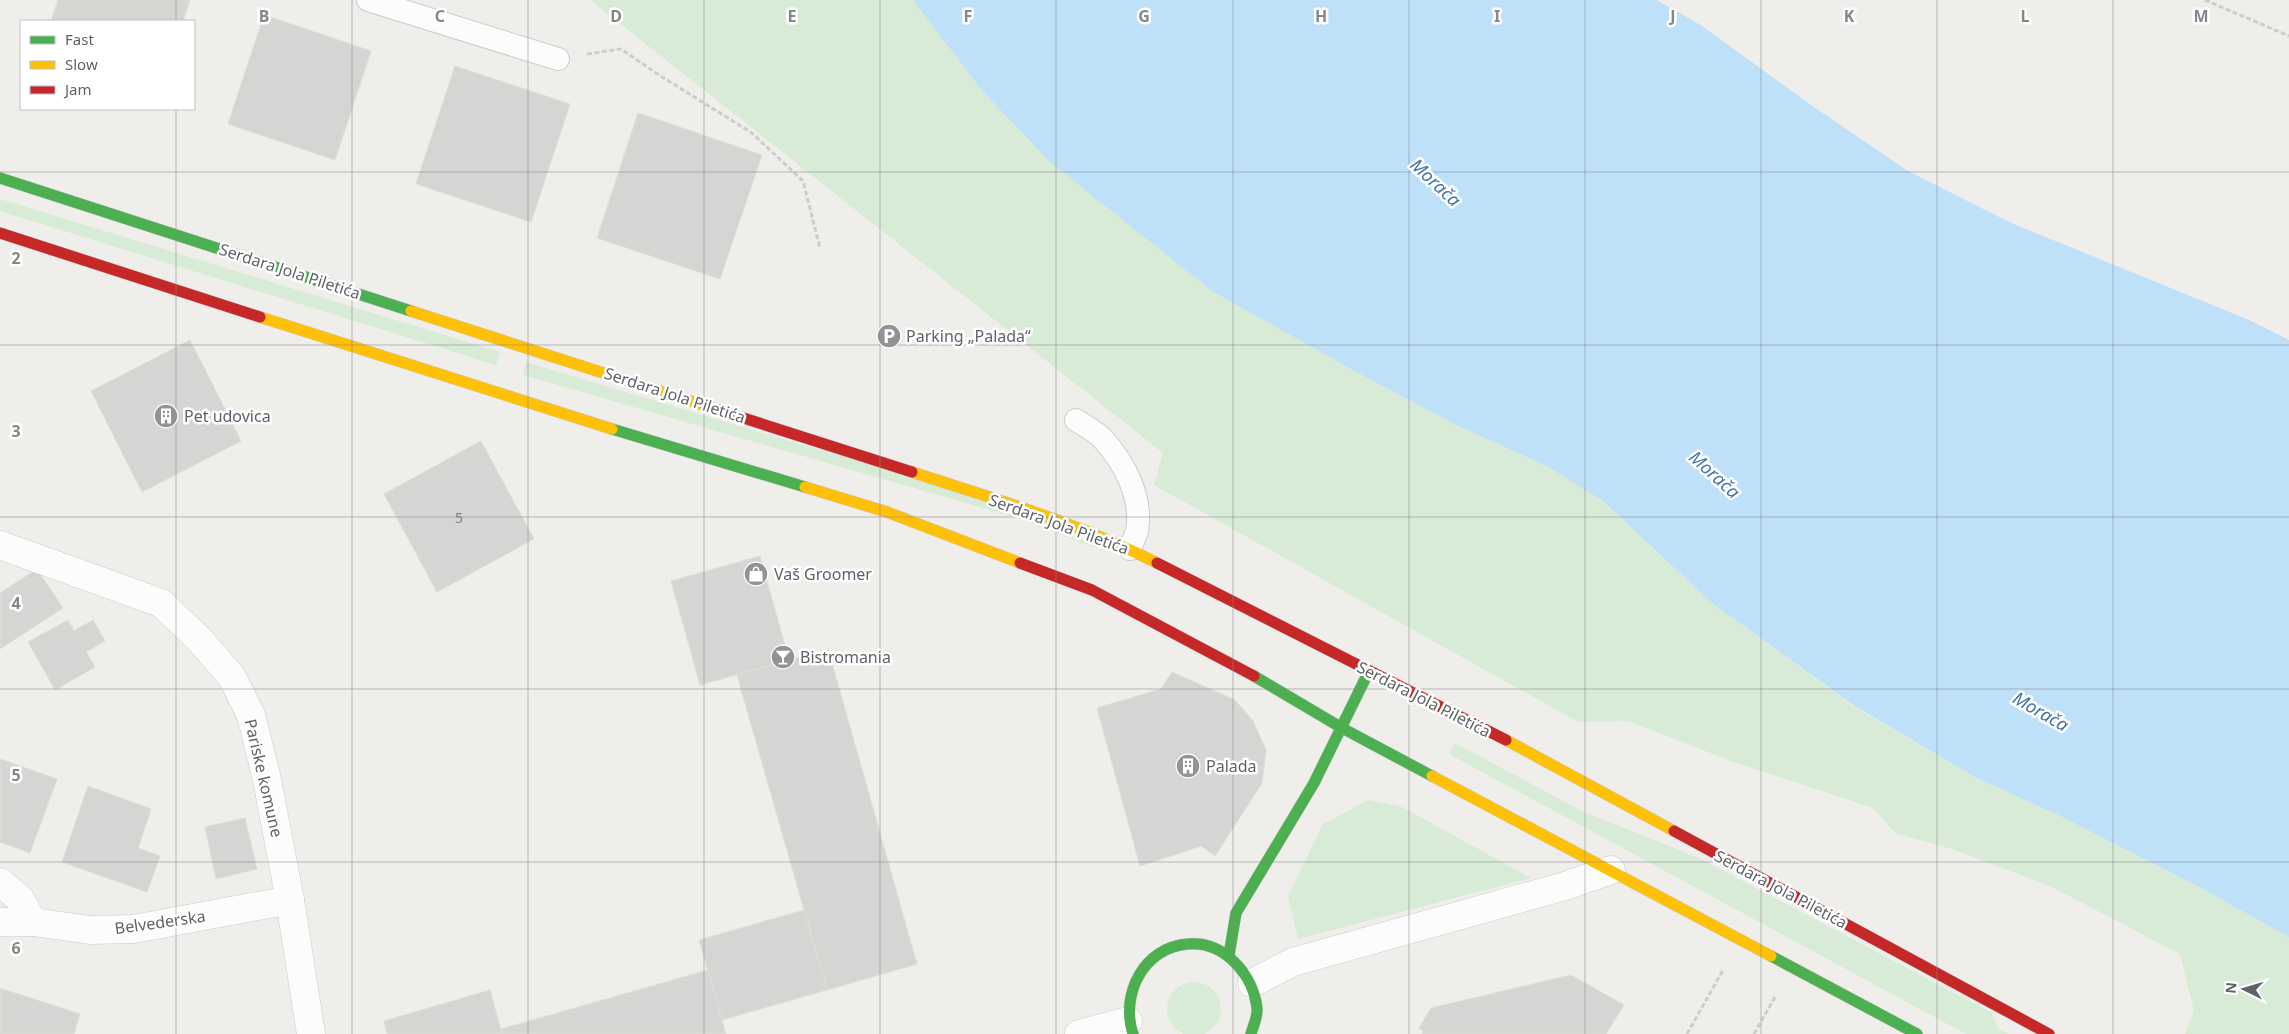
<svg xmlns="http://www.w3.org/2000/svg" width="2289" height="1034" font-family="'Noto Sans',sans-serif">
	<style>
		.green { fill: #d8ebd6 }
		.water { fill: #bfe0f9 }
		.building { fill: #d6d5d3; stroke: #deddd9 }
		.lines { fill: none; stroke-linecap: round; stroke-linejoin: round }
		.lane-casing { stroke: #cbcccc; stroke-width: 24 }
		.street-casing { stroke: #cbcccc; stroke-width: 29 }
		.fast-casing { stroke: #cacacb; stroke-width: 12 }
		.slow-casing { stroke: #cacacb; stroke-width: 12 }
		.jam-casing { stroke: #cacacb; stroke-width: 12 }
		.path { stroke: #cacfcc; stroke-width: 3; stroke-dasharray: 5 2.5; stroke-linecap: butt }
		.lane { stroke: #fdfcfc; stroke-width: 22 }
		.street { stroke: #fdfcfc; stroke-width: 28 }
		.fast { stroke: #4caf50; stroke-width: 11 }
		.slow { stroke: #ffc107; stroke-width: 11 }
		.jam { stroke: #c62828; stroke-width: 11 }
		.grid { fill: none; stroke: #84888a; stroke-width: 1; stroke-opacity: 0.55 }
		.labels { text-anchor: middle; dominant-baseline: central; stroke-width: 5; stroke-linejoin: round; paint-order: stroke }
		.number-label { font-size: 14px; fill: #7e8184 }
		.street-label { font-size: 16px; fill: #5f6368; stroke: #fff }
		.poi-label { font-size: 16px; fill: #5f6368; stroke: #fff; text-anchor: start }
		.water-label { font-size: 18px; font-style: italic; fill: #4174aa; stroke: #fff }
		.grid-label { font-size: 16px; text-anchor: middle; font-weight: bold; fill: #84888a; stroke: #fff; stroke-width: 5; stroke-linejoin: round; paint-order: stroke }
	</style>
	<rect width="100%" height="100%" fill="#efeeea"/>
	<!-- green -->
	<g class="green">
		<polygon points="590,0 913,0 983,92 1049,161 1369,379 1460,427 1545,465 1603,501 1712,603 1856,708 1975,777 2062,817 2201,888 2289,937 2289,1034 2185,1034 2194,1011 2180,954 2050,886 1952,849 1895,833 1873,808 1728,760 1629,721 1578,722 1154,485 1163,453"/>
		<polygon points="0,199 500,352 496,365 0,211"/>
		<polygon points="526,362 789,441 1018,507 1104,551 1014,517 523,375"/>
		<polygon points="1455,743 1582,811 1699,858 1992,1013 1998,1029 2009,1034 1966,1034 1449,754"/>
		<polygon points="1369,800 1402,807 1531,878 1298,939 1288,896 1323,824"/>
		<circle cx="1194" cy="1009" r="27"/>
	</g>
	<!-- water -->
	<polygon class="water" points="913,0 1657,0 1702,26 1811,105 1908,171 2009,222 2249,320 2289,340 2289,937 2201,888 2062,817 1975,777 1856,707 1712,603 1603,501 1545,465 1460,427 1369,379 1212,291 1049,161 983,92"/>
	<!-- building -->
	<g class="building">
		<polygon points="58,0 190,0 183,21 51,21"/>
		<polygon points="264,15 371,51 335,160 228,124"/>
		<polygon points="455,66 570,104 531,222 416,184"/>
		<polygon points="638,113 762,155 720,279 597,238"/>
		<polygon points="190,340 241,441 142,492 91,391"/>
		<polygon points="481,441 534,539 437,592 384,494"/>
		<polygon points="760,556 789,660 700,685 671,581"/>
		<polygon points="37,569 63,608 0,649 0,593"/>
		<polygon points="68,620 74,631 93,620 105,641 86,652 95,667 55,690 28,642"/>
		<polygon points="828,649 917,964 827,990 737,675"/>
		<polygon points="1172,672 1235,700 1253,721 1266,750 1262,783 1215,856 1201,846 1140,866 1097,708 1161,689"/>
		<polygon points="0,759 57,779 30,853 0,842"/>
		<polygon points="88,786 151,809 138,848 160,856 147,892 62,862"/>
		<polygon points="245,818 257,869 216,879 205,827"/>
		<polygon points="804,910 827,990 722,1020 699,940"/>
		<polygon points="708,970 726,1034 502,1034 501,1029"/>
		<polygon points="1571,975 1624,1005 1606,1034 1422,1034 1423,1031 1419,1028 1431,1008"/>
		<polygon points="0,988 80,1014 74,1034 0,1034"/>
		<polygon points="490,990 502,1034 387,1034 384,1021"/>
	</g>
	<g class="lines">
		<!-- lane casing -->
		<g class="lane-casing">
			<g id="lane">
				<polyline points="368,0 558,59"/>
				<path d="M1076 420C1085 426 1095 431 1102 438 1124 462 1143 497 1137 531 1135 537 1132 543 1130 549"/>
			</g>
		</g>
		<!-- street casing -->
		<g class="street-casing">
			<g id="street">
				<polyline points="0,545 161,603 199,639 232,677 251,715 266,775 290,900 311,1034"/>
				<polyline points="0,882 20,899 33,922"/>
				<polyline points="0,922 33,922 90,930 134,929 290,900"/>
				<polyline points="1252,983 1293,962 1565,886 1611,870"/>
				<polyline points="1079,1034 1128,1021"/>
			</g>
		</g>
		<!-- fast casing -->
		<g class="fast-casing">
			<g id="fast">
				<polyline points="0,178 411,311"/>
				<polyline points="612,429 805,487"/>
				<polyline points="1254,676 1342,728 1432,776"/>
				<polyline points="1229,955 1236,913 1314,783 1369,671"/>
				<polyline points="1771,956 1917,1034"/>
				<path d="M1133 1034C1120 994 1144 947 1188 944 1225 941 1253 975 1257 1008 1258 1017 1253 1026 1251 1034"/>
			</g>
		</g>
		<!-- slow casing -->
		<g class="slow-casing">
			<g id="slow">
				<polyline points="411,311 706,406"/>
				<polyline points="260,317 612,429"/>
				<path d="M912 472C994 499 1079 523 1157 563"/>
				<polyline points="805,487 887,512 1020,563"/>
				<polyline points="1506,740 1674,831"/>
				<polyline points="1432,776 1771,956"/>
			</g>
		</g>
		<!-- jam casing -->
		<g class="jam-casing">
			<g id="jam">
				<polyline points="0,233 260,317"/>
				<polyline points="706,406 912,472"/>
				<polyline points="1020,563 1092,590 1254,676"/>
				<polyline points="1157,563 1506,740"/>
				<polyline points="1674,831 2049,1034"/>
			</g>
		</g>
		<!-- path -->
		<g class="path">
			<polyline points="2205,0 2289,36"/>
			<polyline points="587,54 621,49 659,75 752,133 803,181 820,248"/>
			<polyline points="1687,1034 1723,970"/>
			<polyline points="1754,1034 1775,997"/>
		</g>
		<!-- lane -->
		<use href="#lane" class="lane"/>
		<!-- street -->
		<use href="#street" class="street"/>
		<!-- fast -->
		<use href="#fast" class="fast"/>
		<!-- slow -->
		<use href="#slow" class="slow"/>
		<!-- jam -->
		<use href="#jam" class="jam"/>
	</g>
	<!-- grid -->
	<path class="grid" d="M176 0V21M352 0V1034M528 0V1034M704 0V1034M880 0V1034M1056 0V1034M1233 0V1034M1409 0V1034M1585 0V1034M1761 0V1034M1937 0V1034M2113 0V1034M176 109V1034M0 172H2289M0 345H2289M0 517H2289M0 689H2289M0 862H2289"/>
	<!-- icons -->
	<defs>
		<g id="parking-disc" transform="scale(1.25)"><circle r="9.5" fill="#919496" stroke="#fff"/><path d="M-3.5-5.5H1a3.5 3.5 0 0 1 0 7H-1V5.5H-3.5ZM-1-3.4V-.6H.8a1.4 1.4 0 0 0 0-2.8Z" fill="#fff"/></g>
		<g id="building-disc" transform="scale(1.25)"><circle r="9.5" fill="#919496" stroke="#fff"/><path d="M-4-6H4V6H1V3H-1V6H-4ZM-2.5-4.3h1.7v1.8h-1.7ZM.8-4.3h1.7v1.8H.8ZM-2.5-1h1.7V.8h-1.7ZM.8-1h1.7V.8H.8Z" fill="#fff"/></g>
		<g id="shop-disc" transform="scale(1.25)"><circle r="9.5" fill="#919496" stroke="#fff"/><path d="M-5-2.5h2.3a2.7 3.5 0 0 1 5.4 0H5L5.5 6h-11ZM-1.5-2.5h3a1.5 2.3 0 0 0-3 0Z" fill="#fff"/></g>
		<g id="bar-disc" transform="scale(1.25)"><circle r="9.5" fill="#919496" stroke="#fff"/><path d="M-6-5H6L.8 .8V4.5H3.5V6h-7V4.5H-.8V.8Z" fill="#fff"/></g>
	</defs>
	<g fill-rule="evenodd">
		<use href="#parking-disc" x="889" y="336"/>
		<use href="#building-disc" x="166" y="416"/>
		<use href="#shop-disc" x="756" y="574"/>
		<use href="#bar-disc" x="783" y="657"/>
		<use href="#building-disc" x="1188" y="766"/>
	</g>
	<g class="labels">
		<!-- number labels -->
		<g class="number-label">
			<text x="459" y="517">5</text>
		</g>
		<!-- street labels -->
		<g class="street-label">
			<text transform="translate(290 271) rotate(18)">Serdara Jola Piletića</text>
			<text transform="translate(675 395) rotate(18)">Serdara Jola Piletića</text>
			<text transform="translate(1059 524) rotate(20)">Serdara Jola Piletića</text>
			<text transform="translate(1424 699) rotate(27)">Serdara Jola Piletića</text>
			<text transform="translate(264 778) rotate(77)">Pariske komune</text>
			<text transform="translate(1781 889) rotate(28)">Serdara Jola Piletića</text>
			<text transform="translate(160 922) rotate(-8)">Belvederska</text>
		</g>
		<!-- poi labels -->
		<g class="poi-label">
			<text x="906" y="336">Parking „Palada“</text>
			<text x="184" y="416">Pet udovica</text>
			<text x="774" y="574">Vaš Groomer</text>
			<text x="800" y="657">Bistromania</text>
			<text x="1206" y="766">Palada</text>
		</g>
		<!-- water labels -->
		<g class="water-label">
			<text transform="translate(1436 182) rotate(43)">Morača</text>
			<text transform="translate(1715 474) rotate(42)">Morača</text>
			<text transform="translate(2041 711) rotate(30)">Morača</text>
		</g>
	</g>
	<g class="grid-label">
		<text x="264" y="22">B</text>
		<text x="440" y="22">C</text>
		<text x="616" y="22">D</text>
		<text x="792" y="22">E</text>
		<text x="968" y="22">F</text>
		<text x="1144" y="22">G</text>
		<text x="1321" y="22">H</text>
		<text x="1497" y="22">I</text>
		<text x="1673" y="22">J</text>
		<text x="1849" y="22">K</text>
		<text x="2025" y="22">L</text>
		<text x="2201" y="22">M</text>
		<text x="16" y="264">2</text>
		<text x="16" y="437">3</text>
		<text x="16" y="609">4</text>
		<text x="16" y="781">5</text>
		<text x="16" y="954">6</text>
	</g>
	<!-- legend -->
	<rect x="20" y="20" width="175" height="90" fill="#ffffff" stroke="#bfc1c3"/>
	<rect x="30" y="36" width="25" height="8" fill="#4caf50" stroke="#bfc1c3"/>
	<text x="65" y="45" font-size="15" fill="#5f6368">Fast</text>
	<rect x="30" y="61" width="25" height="8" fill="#ffc107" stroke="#bfc1c3"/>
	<text x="65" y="70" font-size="15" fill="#5f6368">Slow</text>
	<rect x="30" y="86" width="25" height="8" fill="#c62828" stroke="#bfc1c3"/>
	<text x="65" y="95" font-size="15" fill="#5f6368">Jam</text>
	<!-- north arrow -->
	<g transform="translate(2244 989) rotate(275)" stroke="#ffffff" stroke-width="4" paint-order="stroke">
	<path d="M0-4L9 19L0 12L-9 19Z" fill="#5f6368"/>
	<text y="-8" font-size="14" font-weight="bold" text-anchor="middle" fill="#5f6368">N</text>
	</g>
</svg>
